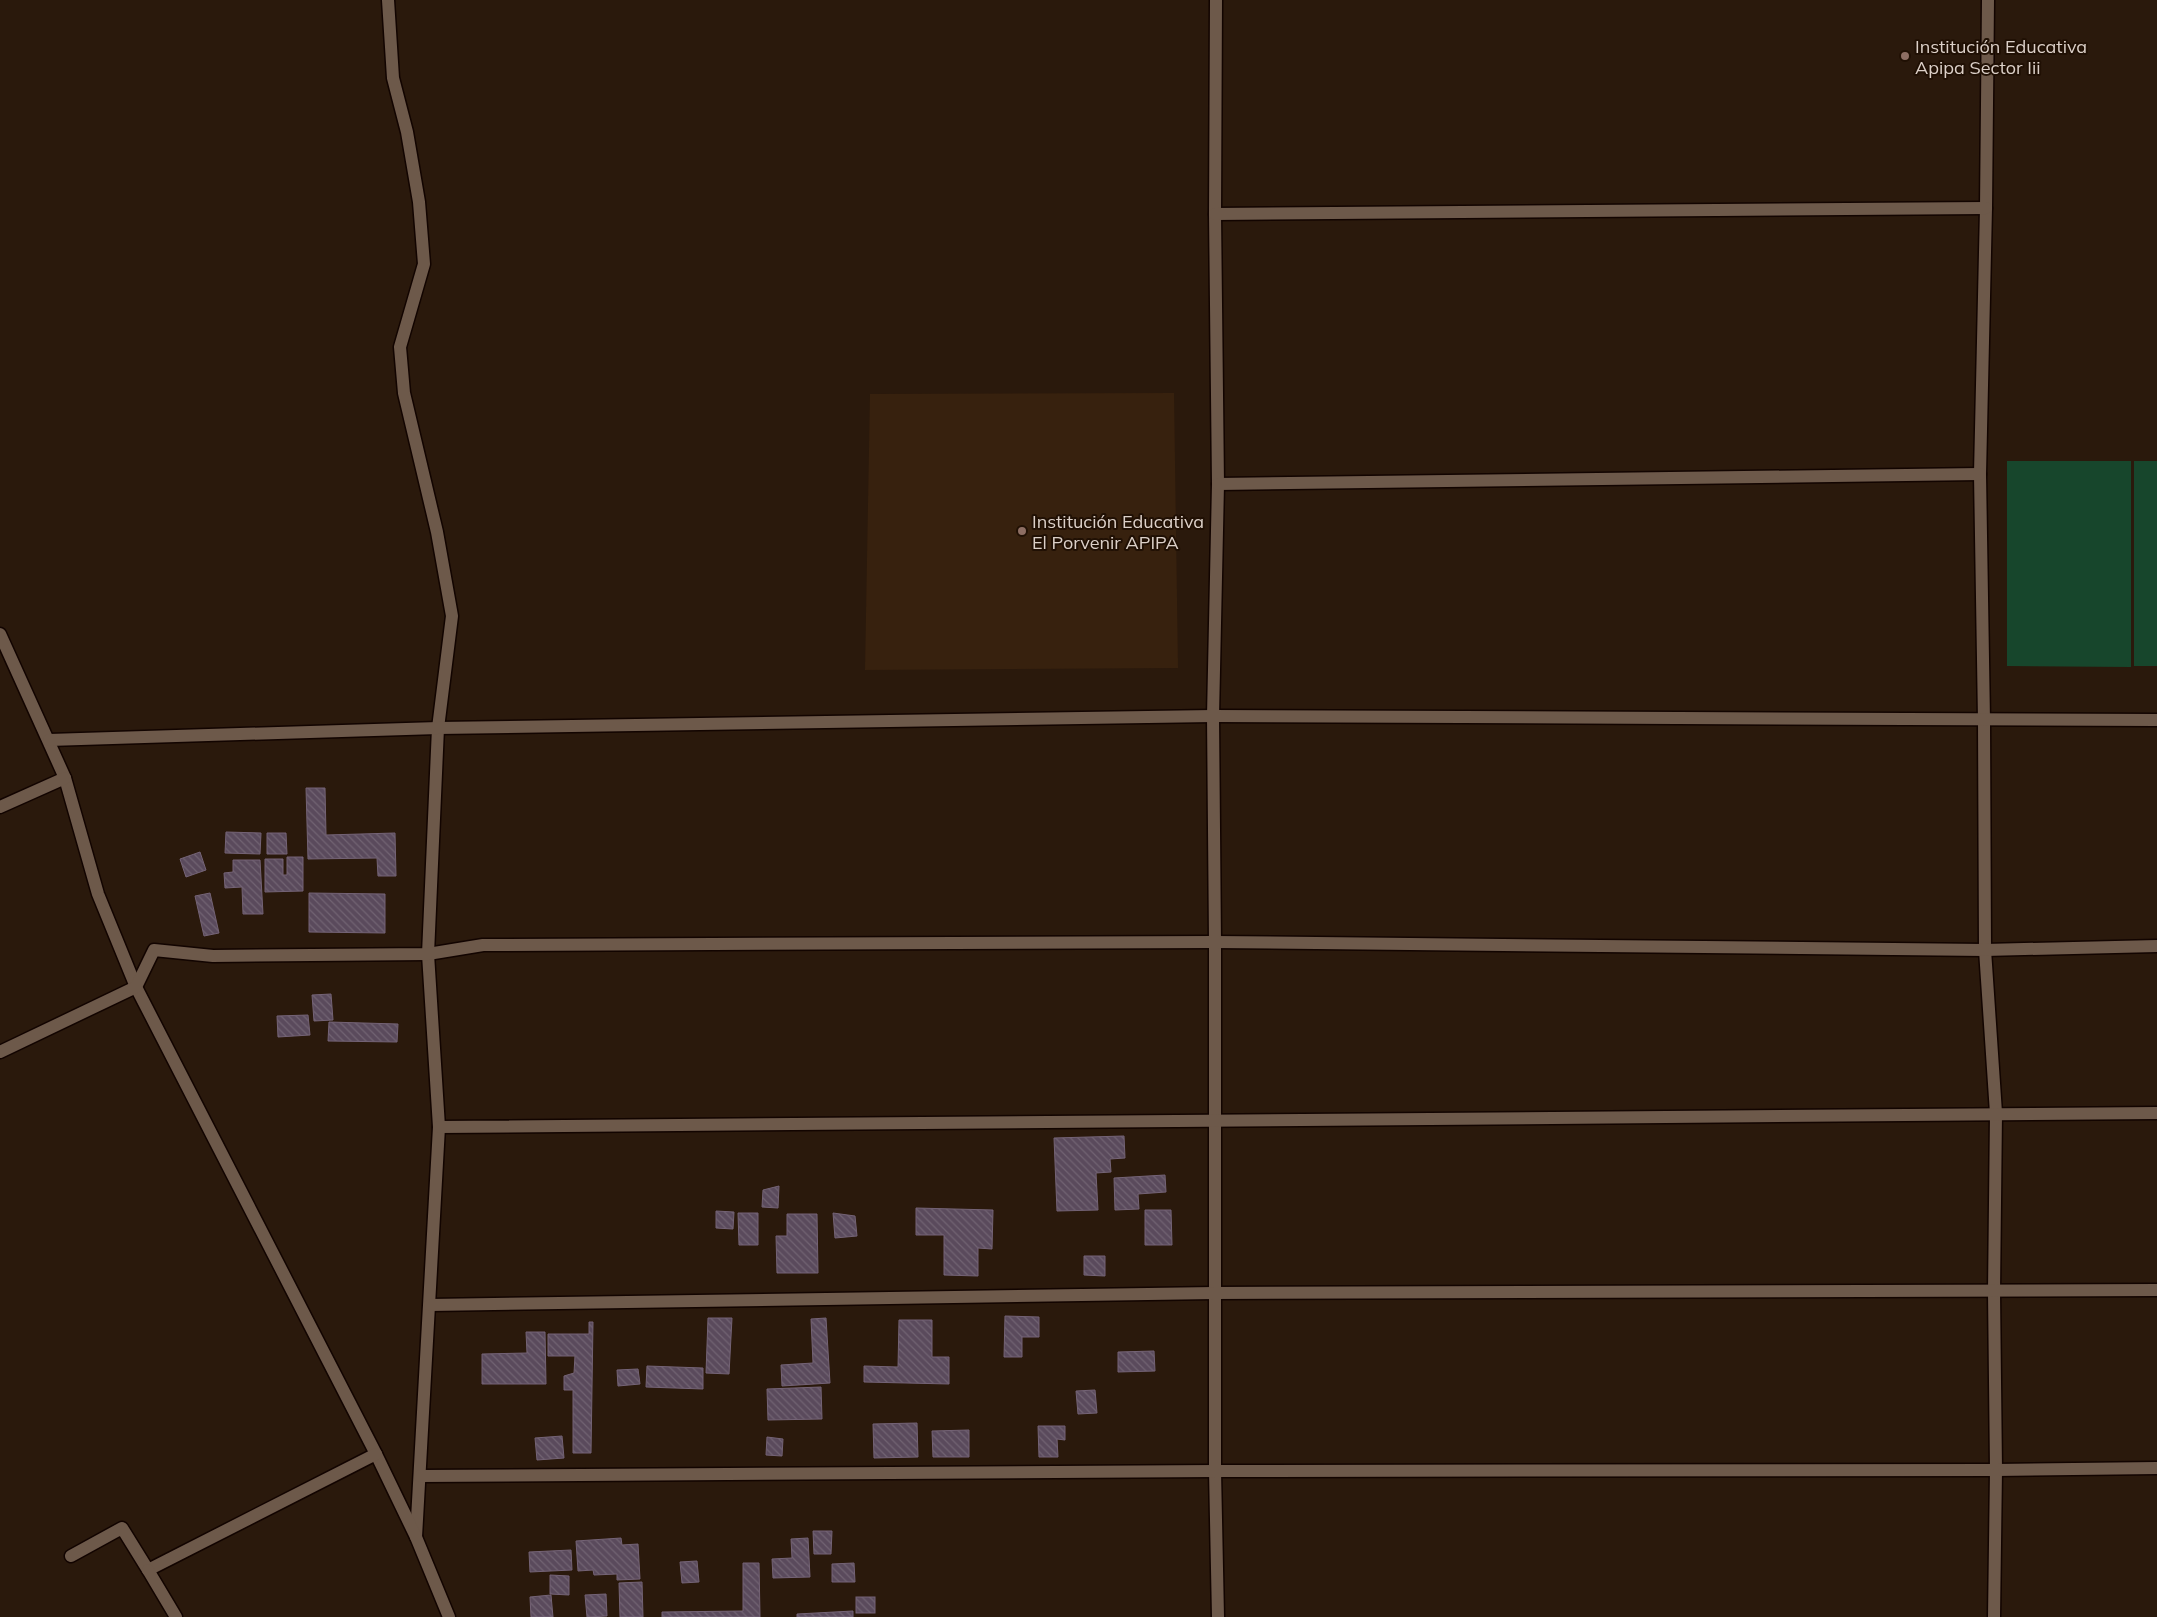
<svg xmlns="http://www.w3.org/2000/svg" width="2157" height="1617" font-family="Mulish,sans-serif">
	<style>
		.built { fill: #37210e }
		.grass { fill: #17462c }
		.building { fill: url(#building-back-hatch); stroke: #746376 }
		.lines { fill: none; stroke-linecap: round; stroke-linejoin: round }
		.minor-casing { stroke: #120400; stroke-width: 15 }
		.minor { stroke: #6d594a; stroke-width: 12 }
		.education-dot { fill: #8d6e63; stroke: #201004; stroke-width: 2 }
		.labels { text-anchor: middle; dominant-baseline: central; stroke-width: 4; stroke-linejoin: round; paint-order: stroke }
		.poi-label { font-size: 18px; fill: #dcd0c8; stroke: #201004; text-anchor: start }
	</style>
	<defs>
		<pattern id="building-back-hatch" width="6" height="6" patternUnits="userSpaceOnUse" patternTransform="scale(1.25)"><rect width="6" height="6" fill="#5a4a5c"/><path d="M-1 5l2 2M0 0l6 6M5-1l2 2" fill="none" stroke="#716372"/></pattern>
	</defs>
	<rect width="100%" height="100%" fill="#2a190c"/>
	<!-- built -->
	<polygon class="built" points="1174,393 1178,668 865,670 870,394"/>
	<!-- grass -->
	<g class="grass">
		<polygon points="2007,461 2131,461 2131,667 2007,666"/>
		<rect x="2134" y="461" width="23" height="205"/>
	</g>
	<!-- building -->
	<g class="building">
		<polygon points="306,788 325,788 326,835 395,833 396,876 378,876 377,858 308,859"/>
		<polygon points="226,832 261,833 260,854 225,853"/>
		<polygon points="267,833 286,833 287,854 267,854"/>
		<polygon points="200,852 206,870 186,877 180,859"/>
		<polygon points="287,857 303,857 303,891 265,892 265,859 283,859 283,875 287,875"/>
		<polygon points="233,860 260,860 263,914 243,914 242,887 225,888 224,873 233,872"/>
		<polygon points="210,893 219,933 204,936 195,896"/>
		<polygon points="309,893 385,894 385,933 309,932"/>
		<polygon points="331,994 333,1020 314,1021 312,995"/>
		<polygon points="308,1015 310,1035 278,1037 277,1016"/>
		<polygon points="329,1022 398,1024 397,1042 328,1041"/>
		<polygon points="1124,1136 1125,1158 1110,1159 1111,1172 1096,1173 1098,1210 1057,1211 1054,1138"/>
		<polygon points="1165,1175 1166,1192 1138,1194 1139,1209 1115,1210 1114,1178"/>
		<polygon points="779,1186 778,1208 762,1207 763,1190"/>
		<polygon points="916,1208 993,1210 992,1249 978,1248 978,1276 944,1275 944,1235 916,1235"/>
		<polygon points="1145,1210 1171,1210 1172,1245 1145,1245"/>
		<polygon points="716,1211 734,1212 733,1229 716,1228"/>
		<polygon points="738,1213 758,1213 758,1245 739,1245"/>
		<polygon points="833,1213 855,1216 857,1236 835,1238"/>
		<polygon points="787,1214 817,1214 818,1273 777,1273 776,1236 787,1236"/>
		<polygon points="1084,1256 1105,1256 1105,1276 1084,1275"/>
		<polygon points="1005,1316 1039,1317 1039,1337 1022,1337 1022,1357 1004,1357"/>
		<polygon points="708,1318 732,1318 729,1374 706,1373"/>
		<polygon points="826,1318 830,1383 782,1386 781,1365 813,1363 811,1319"/>
		<polygon points="899,1320 932,1320 932,1357 949,1357 949,1384 864,1382 864,1366 898,1367"/>
		<polygon points="589,1322 593,1322 591,1453 573,1453 573,1390 564,1390 564,1376 574,1373 575,1356 548,1356 548,1334 589,1334"/>
		<polygon points="526,1332 545,1332 546,1384 482,1384 482,1354 527,1353"/>
		<polygon points="1154,1351 1155,1371 1118,1372 1118,1352"/>
		<polygon points="647,1366 703,1368 703,1389 646,1387"/>
		<polygon points="638,1369 640,1384 618,1386 617,1370"/>
		<polygon points="821,1387 822,1419 768,1420 767,1389"/>
		<polygon points="1095,1390 1097,1413 1078,1414 1076,1391"/>
		<polygon points="917,1423 918,1457 874,1458 873,1424"/>
		<polygon points="1038,1426 1065,1426 1065,1440 1057,1439 1058,1457 1039,1457"/>
		<polygon points="969,1430 969,1457 933,1457 932,1431"/>
		<polygon points="562,1436 564,1458 537,1460 535,1438"/>
		<polygon points="767,1437 783,1439 782,1456 766,1455"/>
		<polygon points="813,1531 832,1531 831,1554 814,1554"/>
		<polygon points="621,1538 622,1545 638,1544 640,1579 617,1580 617,1574 594,1575 593,1570 578,1571 576,1541"/>
		<polygon points="808,1538 810,1577 773,1578 772,1559 792,1558 791,1539"/>
		<polygon points="571,1550 572,1570 530,1572 529,1552"/>
		<polygon points="697,1561 699,1582 682,1583 680,1562"/>
		<polygon points="743,1563 759,1563 760,1617 662,1617 662,1612 743,1611"/>
		<polygon points="854,1563 855,1582 832,1582 832,1564"/>
		<polygon points="550,1575 569,1576 569,1595 550,1594"/>
		<polygon points="642,1582 643,1617 620,1617 619,1583"/>
		<polygon points="606,1594 607,1616 587,1617 585,1595"/>
		<polygon points="551,1595 553,1617 531,1617 530,1597"/>
		<rect x="856" y="1597" width="19" height="16"/>
		<polygon points="853,1611 853,1617 797,1617 797,1614"/>
	</g>
	<g class="lines">
		<!-- minor casing -->
		<g class="minor-casing">
			<g id="minor">
				<polyline points="388,0 393,78 407,132 419,202 424,264 400,347 404,393 437,532 452,616 438,728 428,954 439,1127 416,1537"/>
				<polyline points="1216,0 1215,214 1218,484 1213,716 1215,942 1215,1471 1218,1617"/>
				<polyline points="1988,0 1986,208 1980,474 1984,720 1985,950 1996,1113 1994,1292 1996,1470 1994,1617"/>
				<polyline points="1215,214 1986,208"/>
				<polyline points="1218,484 1980,474"/>
				<polyline points="0,634 65,778 98,894 136,987 376,1454 416,1537 449,1617"/>
				<polyline points="49,740 438,728 1213,716 2157,720"/>
				<polyline points="0,807 65,778"/>
				<polyline points="0,1052 136,987 154,950 213,956 428,954 483,945 1215,942 1985,950 2157,946"/>
				<polyline points="439,1127 2157,1113"/>
				<polyline points="430,1305 1214,1293 2157,1290"/>
				<polyline points="420,1476 1215,1471 1996,1470 2157,1468"/>
				<polyline points="71,1556 122,1528 148,1570 376,1454"/>
				<polyline points="148,1570 176,1617"/>
			</g>
		</g>
		<!-- minor -->
		<use href="#minor" class="minor"/>
	</g>
	<!-- markers -->
	<g class="education-dot">
		<circle cx="1905" cy="56" r="5"/>
		<circle cx="1022" cy="531" r="5"/>
	</g>
	<g class="labels">
		<!-- poi labels -->
		<g class="poi-label">
			<text x="1915" y="46">Institución Educativa<tspan x="1915" dy="21">Apipa Sector Iii</tspan></text>
			<text x="1032" y="521">Institución Educativa<tspan x="1032" dy="21">El Porvenir APIPA</tspan></text>
		</g>
	</g>
</svg>
